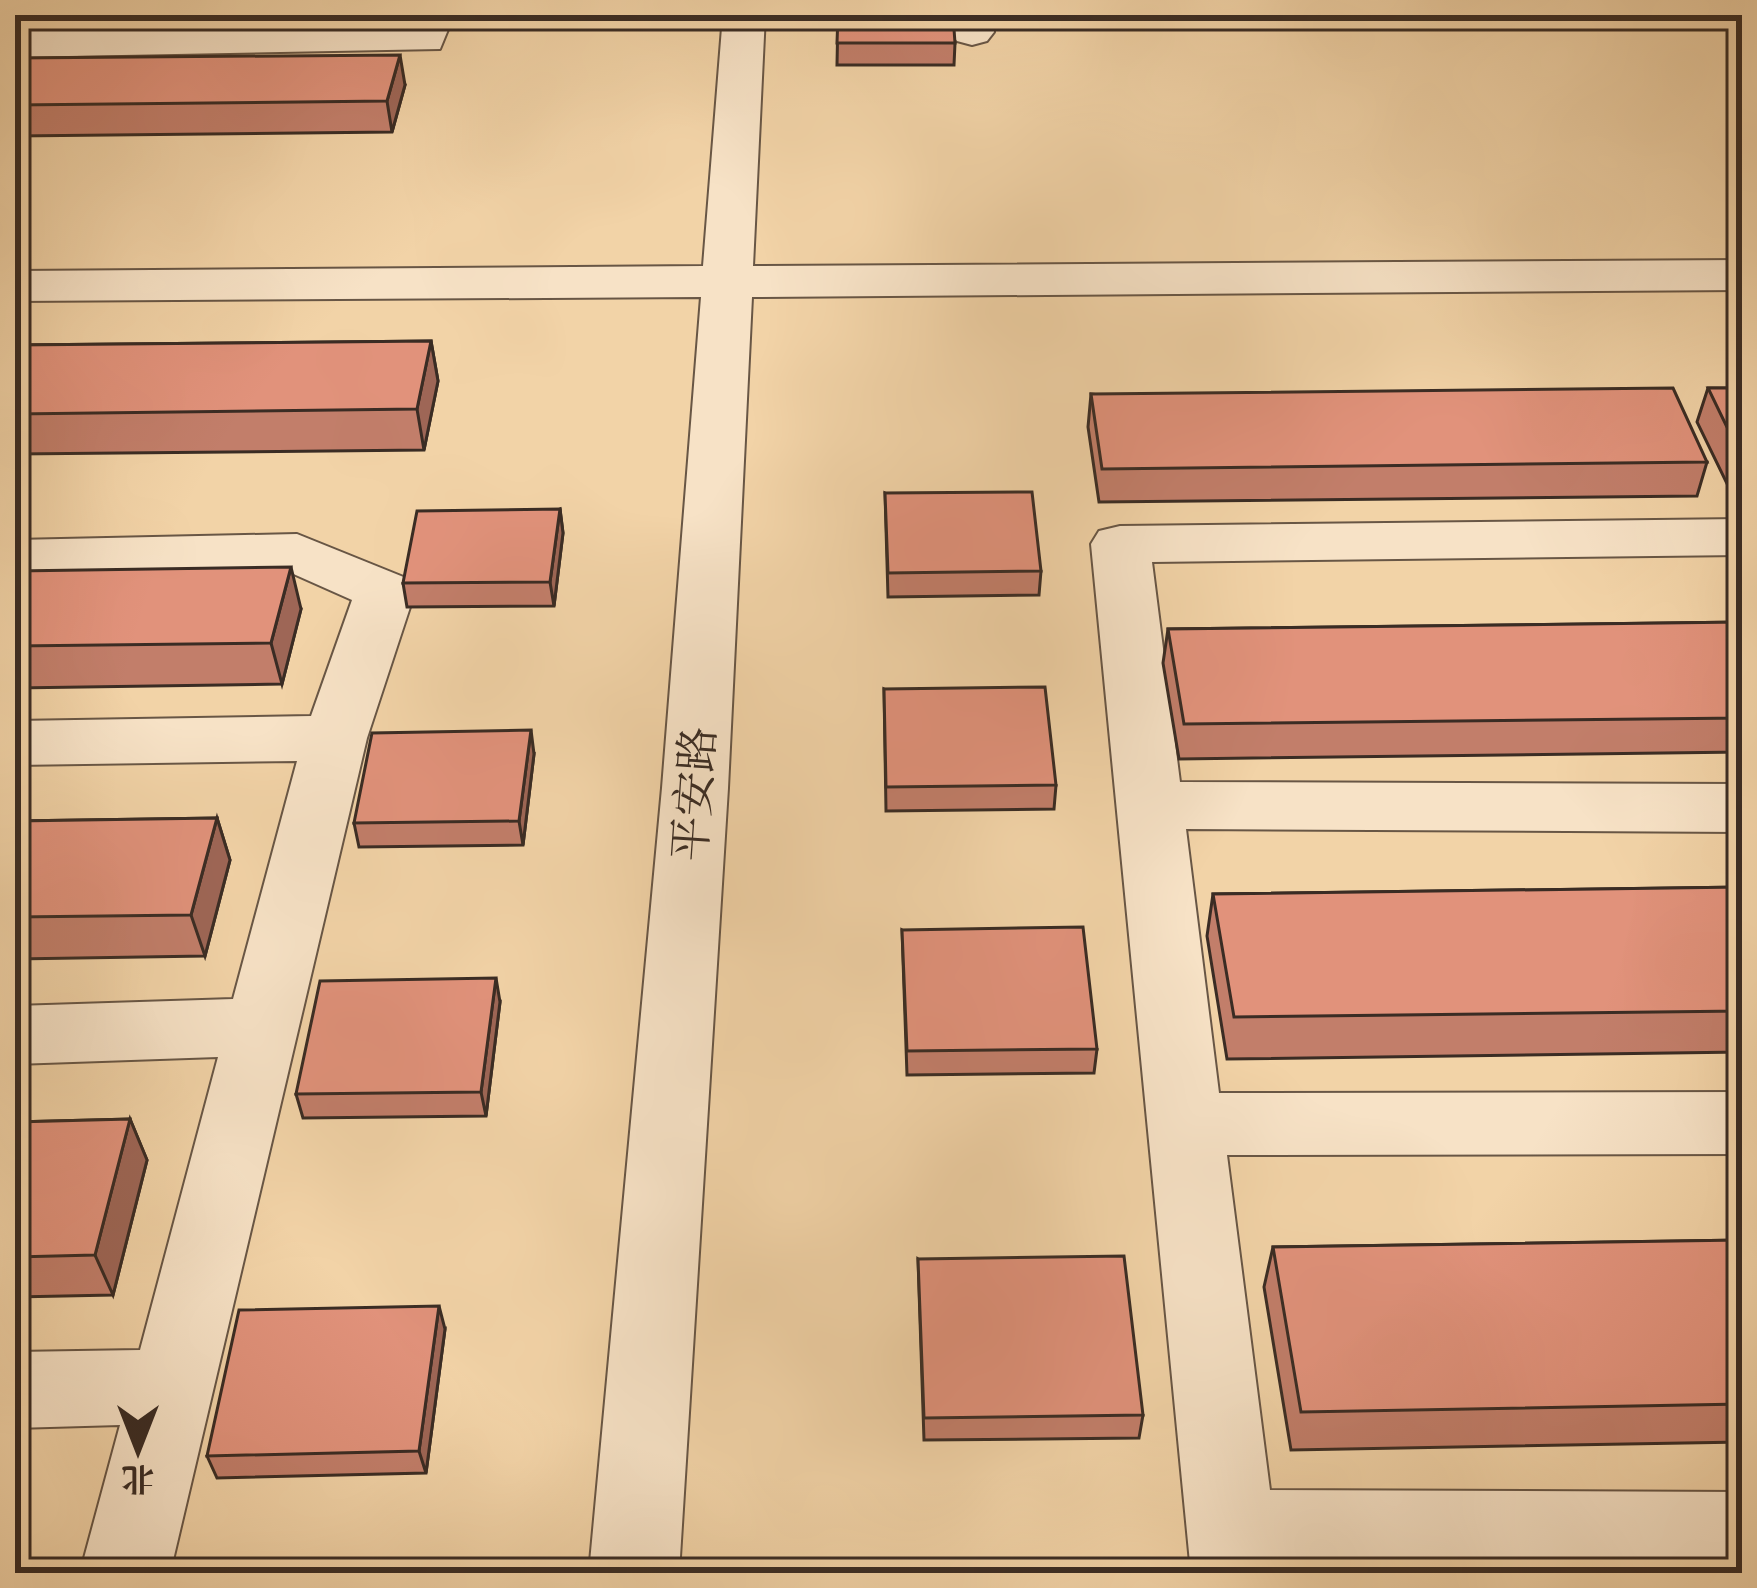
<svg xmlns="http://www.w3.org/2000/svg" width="1757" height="1588" font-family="'IM FELL Great Primer','Noto Serif SC',serif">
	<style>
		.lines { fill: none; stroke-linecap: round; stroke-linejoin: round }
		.minor-casing { stroke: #685645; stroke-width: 4 }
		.minor { fill: #f7e2c6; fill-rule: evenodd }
		.wall { fill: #c27e6a; stroke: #3a2c24; stroke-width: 3 }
		.shaded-wall { fill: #9e6656; stroke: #3a2c24; stroke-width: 3 }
		.building { fill: #e1927b; stroke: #3a2c24; stroke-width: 3 }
		.labels { text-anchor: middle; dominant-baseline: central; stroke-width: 9; stroke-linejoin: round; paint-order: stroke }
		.street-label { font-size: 45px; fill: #3a2c24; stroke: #f7e2c6 }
	</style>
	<rect width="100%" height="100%" fill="#f2d3a7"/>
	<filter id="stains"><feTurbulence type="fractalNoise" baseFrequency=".00167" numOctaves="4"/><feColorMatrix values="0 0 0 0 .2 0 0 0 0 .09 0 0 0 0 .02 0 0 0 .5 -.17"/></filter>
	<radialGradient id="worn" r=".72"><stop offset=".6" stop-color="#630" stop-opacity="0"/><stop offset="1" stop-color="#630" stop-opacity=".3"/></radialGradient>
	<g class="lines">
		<!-- minor casing -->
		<g class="minor-casing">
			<g id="minor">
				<polygon points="412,15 454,15 440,49 15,57 15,31 408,27"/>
				<polygon points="723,15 765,15 753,266 1742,260 1742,290 752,297 728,788 679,1573 589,1573 662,788 701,297 15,301 15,271 703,266"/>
				<polygon points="952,15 994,15 994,32 987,41 972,45 957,41 950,32"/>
				<polygon points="1742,519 1742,555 1152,562 1180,782 1742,784 1742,832 1186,829 1219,1093 1742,1092 1742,1154 1227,1155 1270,1490 1742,1492 1742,1573 1191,1573 1091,544 1099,531 1120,526"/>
				<polygon points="297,534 406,578 415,592 367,738 170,1573 80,1573 120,1425 15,1428 15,1352 140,1350 218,1057 15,1064 15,1006 233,999 297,761 15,765 15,721 311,716 352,600 289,572 15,578 15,540"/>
			</g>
		</g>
		<!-- minor -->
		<use href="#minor" class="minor"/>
	</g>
	<!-- wall -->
	<g class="wall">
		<polygon points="838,15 955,43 954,65 837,65"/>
		<rect x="992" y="15" width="401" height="2"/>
		<polygon points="1476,15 1742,15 1742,23 1480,23"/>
		<polygon points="15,58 405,85 392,132 15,136"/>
		<polygon points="431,341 438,381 424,450 15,454 15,345"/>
		<polygon points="1708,388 1742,388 1742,496 1733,496 1697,422"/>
		<polygon points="1091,394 1707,462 1697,496 1099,502 1088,427"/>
		<polygon points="885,493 1041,571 1039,595 888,597"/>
		<polygon points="560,509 563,533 554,606 407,607 403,583"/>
		<polygon points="15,571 301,609 282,684 15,688"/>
		<polygon points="1742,622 1742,752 1179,759 1163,663 1168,629"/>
		<polygon points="884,689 1056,785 1054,809 886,811"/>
		<polygon points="534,754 523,845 359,847 354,823"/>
		<polygon points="217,818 230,860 205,956 15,959 15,821"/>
		<polygon points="1742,887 1742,1052 1227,1059 1207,936 1213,894"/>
		<polygon points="902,930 1097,1049 1094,1073 907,1075"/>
		<polygon points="500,1002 486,1116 303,1118 296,1094"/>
		<polygon points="130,1119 147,1160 113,1295 15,1297 15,1122"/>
		<polygon points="1742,1240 1742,1442 1291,1450 1264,1287 1273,1247"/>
		<polygon points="918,1259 1143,1415 1139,1438 924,1440"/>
		<polygon points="445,1329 426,1473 217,1478 207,1456"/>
	</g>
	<!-- shaded-wall -->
	<g class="shaded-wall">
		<polygon points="400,55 405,85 392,132 387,101"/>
		<polygon points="431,341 438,381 424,450 417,409"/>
		<polygon points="560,509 563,533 554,606 550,582"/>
		<polygon points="291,567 301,609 282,684 271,643"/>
		<polygon points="531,730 534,754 523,845 519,821"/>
		<polygon points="217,818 230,860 205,956 191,915"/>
		<polygon points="496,978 500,1002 486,1116 481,1092"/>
		<polygon points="130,1119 147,1160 113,1295 95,1255"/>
		<polygon points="439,1306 445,1329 426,1473 419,1451"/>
	</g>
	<!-- building -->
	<g class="building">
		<polygon points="838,15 953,15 955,43 837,43"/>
		<polygon points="400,55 387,101 15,105 15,58"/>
		<polygon points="431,341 417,409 15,414 15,345"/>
		<polygon points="1673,388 1707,462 1102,469 1091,394"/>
		<polygon points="1708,388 1742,388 1742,458"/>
		<polygon points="1032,492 1041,571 888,573 885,493"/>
		<polygon points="560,509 550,582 403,583 417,511"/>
		<polygon points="291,567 271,643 15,646 15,571"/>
		<polygon points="1742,622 1742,718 1184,724 1168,629"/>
		<polygon points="1045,687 1056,785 886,787 884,689"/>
		<polygon points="531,730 519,821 354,823 372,733"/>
		<polygon points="217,818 191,915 15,917 15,821"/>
		<polygon points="1742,887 1742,1011 1234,1017 1213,894"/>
		<polygon points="1083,927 1097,1049 907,1051 902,930"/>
		<polygon points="496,978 481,1092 296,1094 320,981"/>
		<polygon points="130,1119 95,1255 15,1257 15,1122"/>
		<polygon points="1742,1240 1742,1404 1301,1412 1273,1247"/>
		<polygon points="1124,1256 1143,1415 924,1418 918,1259"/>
		<polygon points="439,1306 419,1451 207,1456 239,1310"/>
	</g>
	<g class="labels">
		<!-- street labels -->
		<g class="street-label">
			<text transform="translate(694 794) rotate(-86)">平安路</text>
		</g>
	</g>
	<!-- margin -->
	<rect width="1757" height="1588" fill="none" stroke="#f2d3a7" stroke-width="60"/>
	<rect x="18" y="18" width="1721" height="1552" fill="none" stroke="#3a2c24" stroke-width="6"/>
	<rect x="30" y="30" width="1697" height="1528" fill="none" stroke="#3a2c24" stroke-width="3"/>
	<!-- north arrow -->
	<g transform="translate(138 1450) rotate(180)" stroke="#f7e2c6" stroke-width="9" paint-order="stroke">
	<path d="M0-9L21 45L0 30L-21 45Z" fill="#3a2c24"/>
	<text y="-18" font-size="33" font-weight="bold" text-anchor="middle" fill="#3a2c24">北</text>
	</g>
	<rect width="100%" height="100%" filter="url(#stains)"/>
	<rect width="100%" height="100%" fill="url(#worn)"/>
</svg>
